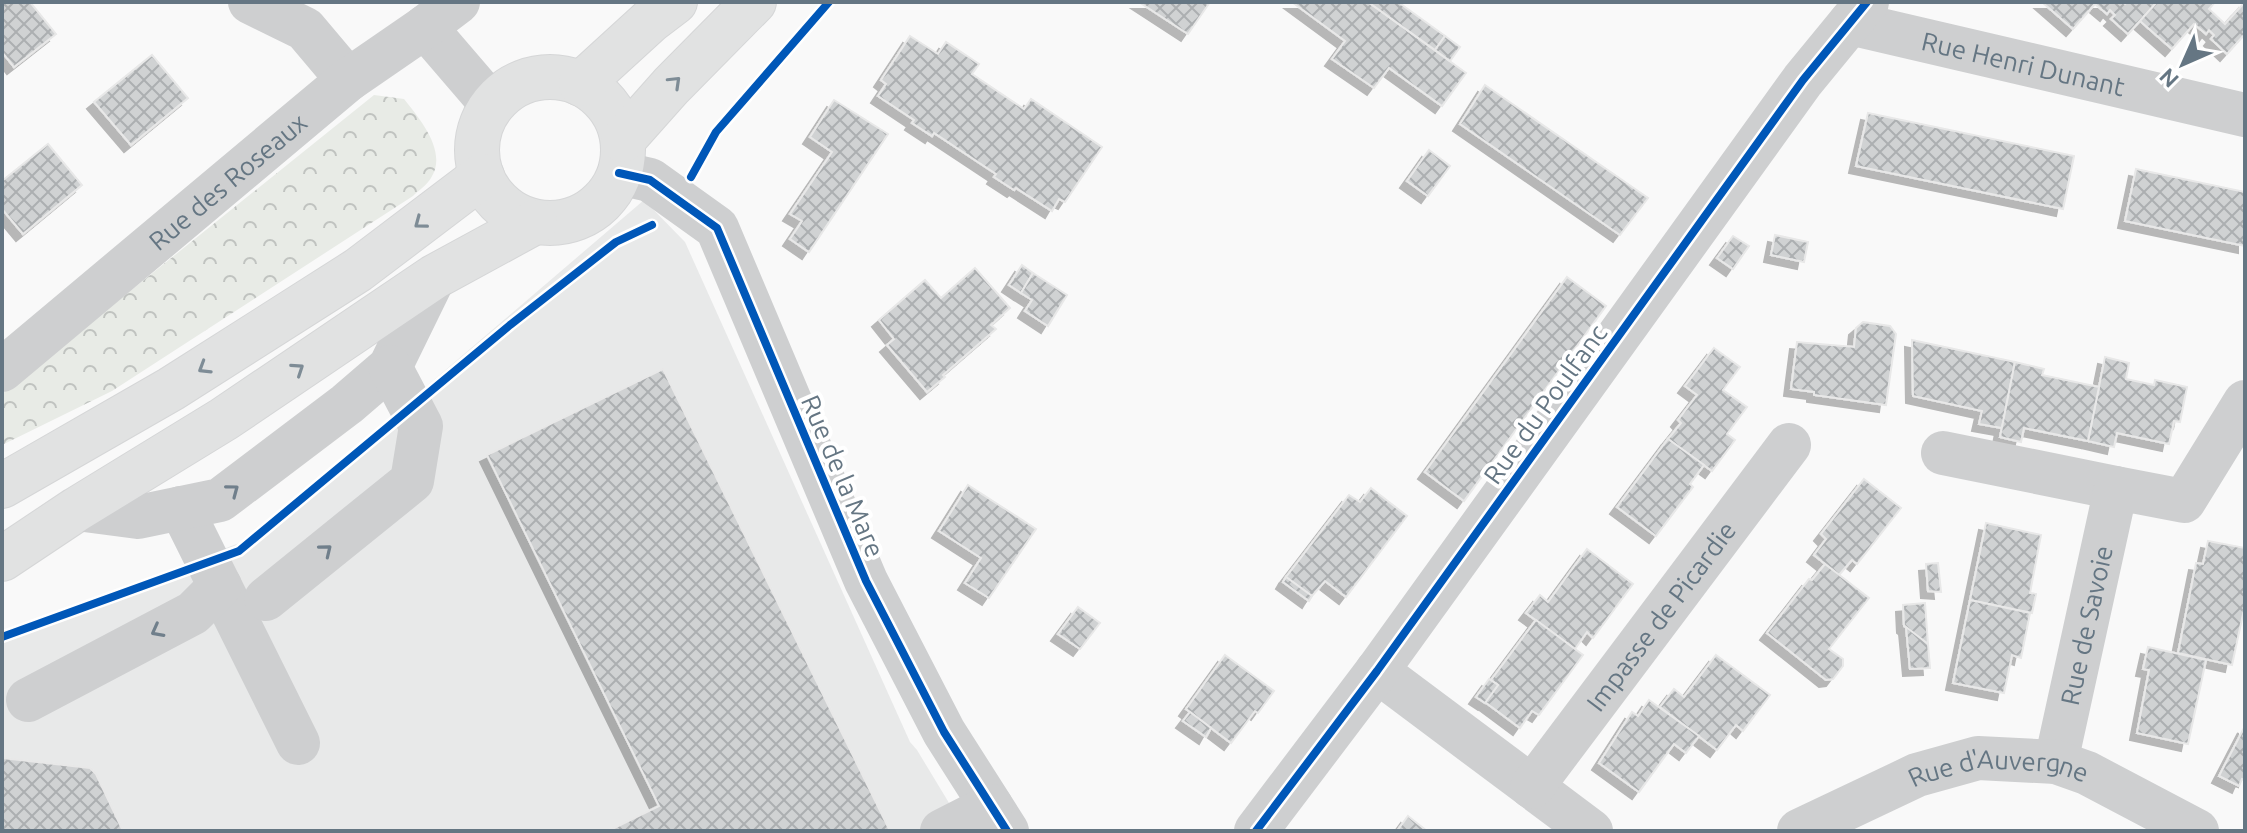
<svg xmlns="http://www.w3.org/2000/svg" width="2247" height="833" font-family="Ubuntu,sans-serif">
	<style>
		.built { fill: #e8e9e9 }
		.forest { fill: url(#forest-crowns) }
		.building { fill: url(#building-cross-hatch); stroke: #e8e8e8; stroke-width: 2; filter: url(#shadow) }
		.lines { fill: none; stroke-linecap: round; stroke-linejoin: round }
		.major-casing { stroke: #d5d6d7; stroke-width: 46 }
		.minor { stroke: #cecfd0; stroke-width: 44 }
		.major { stroke: #e1e2e2; stroke-width: 44 }
		.cycleway-casing { stroke: #fff; stroke-width: 13 }
		.cycleway { stroke: #0057b8; stroke-width: 8 }
		.oneway { stroke: #7e8c96 }
		.oneway2 { stroke: #707f8b }
		.labels { text-anchor: middle; dominant-baseline: central; stroke-width: 8; stroke-linejoin: round; paint-order: stroke }
		.street-label { font-size: 26px; fill: #657683; stroke: #fff }
	</style>
	<defs>
		<pattern id="forest-crowns" width="20" height="18" patternUnits="userSpaceOnUse" patternTransform="scale(2)"><rect width="20" height="18" fill="#e8ebe6"/><path d="M2 6a3 3 0 1 1 6 0M12 15a3 3 0 1 1 6 0" fill="none" stroke="#c0c3c0"/></pattern>
		<pattern id="building-cross-hatch" width="8" height="8" patternUnits="userSpaceOnUse" patternTransform="scale(2)"><rect width="8" height="8" fill="#d0d2d3"/><path d="M0 0l8 8M0 8l8-8" fill="none" stroke="#acafb1"/></pattern>
		<filter id="shadow"><feDropShadow dx="-7" dy="7" stdDeviation="0" flood-color="#0004"/></filter>
	</defs>
	<rect width="100%" height="100%" fill="#f9f9f9"/>
	<!-- built -->
	<polygon class="built" points="644,200 685,242 910,742 917,750 966,831 2,831 2,634 247,540"/>
	<!-- forest -->
	<path class="forest" d="M374 95 404 99C420 119 448 152 431 178 427 185 418 191 413 196L112 391 2 445V394Z"/>
	<!-- building -->
	<g class="building">
		<polygon points="2,2 30,2 56,34 14,67 2,52"/>
		<polygon points="1139,2 1210,2 1188,34"/>
		<polygon points="1292,2 1368,2 1466,73 1442,106 1389,68 1374,88 1332,59 1345,41"/>
		<polygon points="1373,2 1398,2 1445,36 1435,50 1371,4"/>
		<polygon points="2042,2 2122,2 2125,4 2127,2 2157,2 2128,34 2111,19 2115,15 2110,10 2107,14 2095,4 2073,29"/>
		<polygon points="2157,2 2215,2 2209,9 2225,24 2245,2 2245,34 2227,54 2211,39 2214,35 2209,30 2206,34 2194,24 2172,49 2140,21"/>
		<polygon points="910,36 938,54 946,42 979,64 972,74 1024,109 1031,99 1102,147 1065,202 1059,199 1052,211 1016,188 1014,190 994,177 996,174 934,133 932,136 912,123 914,120 878,96 886,84 881,80"/>
		<polygon points="1445,36 1460,47 1450,61 1435,50"/>
		<polygon points="152,55 188,98 131,145 94,102"/>
		<polygon points="1485,85 1648,198 1620,235 1460,124"/>
		<polygon points="834,100 888,134 809,252 790,239 802,221 790,214 832,152 810,137"/>
		<polygon points="1868,113 2074,156 2063,209 1856,166"/>
		<polygon points="48,144 82,185 23,234 2,209 2,181"/>
		<polygon points="1429,150 1450,166 1428,196 1407,181"/>
		<polygon points="2136,169 2245,192 2245,246 2125,221"/>
		<polygon points="1775,235 1808,242 1804,262 1771,255"/>
		<polygon points="1733,236 1749,246 1733,269 1717,258"/>
		<polygon points="1022,265 1033,273 1021,293 1009,285"/>
		<polygon points="975,268 1010,308 991,325 996,329 943,375 945,377 927,392 887,345 894,339 879,320 925,280 941,298"/>
		<polygon points="1033,273 1067,295 1048,326 1025,311 1032,300 1021,293"/>
		<polygon points="1567,277 1606,306 1464,501 1425,472"/>
		<polygon points="1863,322 1890,326 1896,334 1886,405 1814,395 1814,392 1791,389 1797,342 1854,347 1856,328"/>
		<polygon points="1912,340 2015,362 2002,428 1979,424 1982,411 1913,396"/>
		<polygon points="1714,348 1740,367 1723,390 1747,407 1727,434 1735,440 1712,471 1668,439 1681,423 1678,420 1697,395 1685,386"/>
		<polygon points="2105,357 2129,363 2126,379 2154,385 2155,380 2187,387 2180,422 2174,421 2169,444 2117,433 2114,447 2088,441"/>
		<polygon points="2015,362 2044,369 2042,375 2099,387 2088,441 2024,428 2021,442 2000,437"/>
		<polygon points="663,369 890,831 608,831 659,806 487,455"/>
		<polygon points="1668,439 1704,465 1690,484 1693,487 1656,536 1617,507"/>
		<polygon points="1864,479 1901,508 1857,564 1852,560 1839,575 1814,555 1826,539 1821,534"/>
		<polygon points="968,485 1036,529 989,598 965,583 981,558 939,531"/>
		<polygon points="1371,488 1407,516 1346,597 1325,581 1312,596 1286,577 1349,495 1360,502"/>
		<polygon points="1986,523 2041,535 2030,593 2036,594 2032,613 1970,600"/>
		<polygon points="2208,541 2245,548 2245,605 2232,665 2178,653 2196,563 2203,564"/>
		<polygon points="1587,549 1633,584 1593,638 1587,632 1575,649 1526,613 1540,595 1548,602"/>
		<polygon points="1938,563 1941,592 1928,591 1926,564"/>
		<polygon points="1825,564 1869,598 1829,649 1843,659 1843,666 1833,679 1826,680 1767,633 1809,579 1812,580"/>
		<polygon points="1286,577 1312,596 1309,601 1283,582"/>
		<polygon points="1970,600 2030,613 2021,658 2012,655 2004,693 1953,683"/>
		<polygon points="1925,603 1928,644 1904,626 1903,605"/>
		<polygon points="1078,607 1100,623 1080,649 1058,634"/>
		<polygon points="1536,620 1583,655 1539,715 1532,711 1520,728 1485,702 1498,685 1491,680"/>
		<polygon points="1906,627 1928,644 1930,668 1910,669"/>
		<polygon points="2148,647 2206,660 2188,744 2137,733 2149,670 2143,669"/>
		<polygon points="1225,655 1274,691 1258,713 1255,711 1231,743 1186,709"/>
		<polygon points="1716,655 1770,695 1743,731 1736,725 1717,750 1660,707 1674,689 1684,697"/>
		<polygon points="1489,679 1498,685 1485,703 1476,697"/>
		<polygon points="1649,700 1699,736 1686,753 1674,744 1639,792 1599,763 1632,712 1638,716"/>
		<polygon points="1190,712 1211,728 1206,737 1183,721"/>
		<polygon points="2245,726 2245,780 2242,779 2239,786 2219,776"/>
		<polygon points="2,758 90,768 96,774 123,831 2,831"/>
		<polygon points="1408,816 1427,831 1397,831"/>
	</g>
	<g class="lines">
		<!-- major casing -->
		<g class="major-casing">
			<g id="major">
				<circle cx="550" cy="150" r="73"/>
				<polyline points="581,84 650,21 675,2"/>
				<polyline points="623,140 671,86 754,2"/>
				<polyline points="2,486 171,389 358,270 482,176"/>
				<polyline points="2,559 77,509 224,419 434,277 535,222"/>
			</g>
		</g>
		<!-- minor -->
		<g class="minor">
			<polyline points="250,2 305,29 348,80"/>
			<path id="s1" d="M1850 23 2245 115"/>
			<polyline points="425,27 492,105"/>
			<polyline points="619,173 650,180 717,228 866,581 944,732 1007,831"/>
			<path id="s2" d="M2 370 348 80 425 27 458 2"/>
			<polyline points="1943,453 2116,488"/>
			<polyline points="181,508 298,743"/>
			<polyline points="77,509 138,517 220,500 347,404 390,367 434,277"/>
			<polyline points="266,599 412,481 421,426 390,367"/>
			<polyline points="1377,671 1591,831"/>
			<polyline points="28,700 193,613 220,586"/>
			<path id="s3" d="M2056 762 2116 488 2184 501 2245 402"/>
			<path id="s4" d="M1532 787 1789 445"/>
			<polyline points="942,831 991,806"/>
			<polyline points="1256,831 1377,671 1803,80 1867,2"/>
			<path id="s5" d="M1799 831 1917 775 1978 758 2056 762 2087 773 2197 831"/>
		</g>
		<!-- major -->
		<use href="#major" class="major"/>
		<!-- cycleway casing -->
		<g class="cycleway-casing">
			<g id="cycleway">
				<polyline points="619,173 650,180 717,228 866,581 944,732 1007,831"/>
				<polyline points="691,177 716,132 829,2"/>
				<polyline points="2,637 239,551 510,325 616,242 652,225"/>
				<polyline points="1256,831 1377,671 1803,80 1867,2"/>
			</g>
		</g>
		<!-- cycleway -->
		<use href="#cycleway" class="cycleway"/>
	</g>
	<!-- one-way arrows -->
	<defs><path id="oneway-chevron" d="M-2-3.5L2.5 0L-2 3.5" fill="none" stroke-width="1.6" stroke-linecap="round" stroke-linejoin="round" transform="scale(2)"/></defs>
	<g class="oneway">
		<use href="#oneway-chevron" transform="translate(675 82) rotate(-44)"/>
		<use href="#oneway-chevron" transform="translate(420 223) rotate(143)"/>
		<use href="#oneway-chevron" transform="translate(204 368) rotate(148)"/>
		<use href="#oneway-chevron" transform="translate(298 369) rotate(-34)"/>
	</g>
	<g class="oneway2">
		<use href="#oneway-chevron" transform="translate(233 490) rotate(-37)"/>
		<use href="#oneway-chevron" transform="translate(326 550) rotate(-39)"/>
		<use href="#oneway-chevron" transform="translate(157 631) rotate(152)"/>
	</g>
	<g class="labels">
		<!-- street labels -->
		<g class="street-label">
			<text stroke="none"><textPath href="#s1" startOffset="178">Rue Henri Dunant</textPath></text>
			<text stroke="none"><textPath href="#s2" startOffset="294">Rue des Roseaux</textPath></text>
			<text transform="translate(1545 404) rotate(-54)">Rue du Poulfanc</text>
			<text transform="translate(843 476) rotate(67)">Rue de la Mare</text>
			<text stroke="none"><textPath href="#s4" startOffset="214">Impasse de Picardie</textPath></text>
			<text stroke="none"><textPath href="#s3" startOffset="140">Rue de Savoie</textPath></text>
			<text stroke="none"><textPath href="#s5" startOffset="214">Rue d'Auvergne</textPath></text>
		</g>
	</g>
	<!-- border -->
	<rect width="2247" height="833" fill="none" stroke="#657683" stroke-width="8"/>
	<!-- north arrow -->
	<g transform="translate(2183 64) rotate(225)" stroke="#ffffff" stroke-width="6" paint-order="stroke">
	<path d="M0-6L14 30L0 20L-14 30Z" fill="#657683"/>
	<text y="-12" font-size="22" font-weight="bold" text-anchor="middle" fill="#657683">N</text>
	</g>
</svg>
